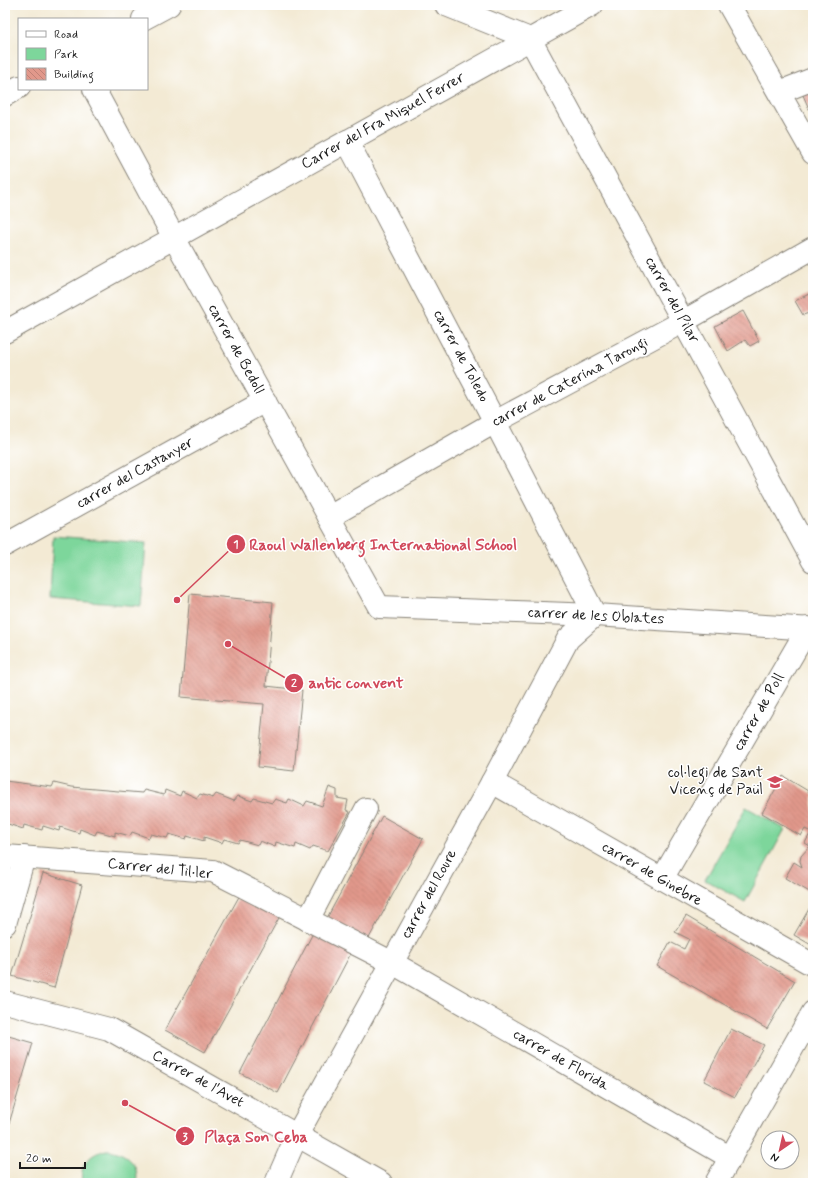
<svg xmlns="http://www.w3.org/2000/svg" width="818" height="1188" font-family="Mynerve,sans-serif">
	<style>
		.park { fill: #7dd69b; stroke: #4c795c }
		.building { fill: url(#building-back-hatch) }
		.lines { fill: none; stroke-linecap: round; stroke-linejoin: round }
		.minor-casing { stroke: #888378; stroke-width: 24 }
		.minor { stroke: #fff; stroke-width: 22 }
		.labels { text-anchor: middle; dominant-baseline: central; stroke-width: 3; stroke-linejoin: round; paint-order: stroke }
		.street-label { font-size: 15px; fill: #1c1c1c; stroke: #fff }
		.poi-label { font-size: 15px; fill: #1c1c1c; stroke: #fff; text-anchor: end }
		.leader { fill: none; stroke: #d1495b; stroke-width: 1.5 }
		.callout-dot { fill: #d1495b; stroke: #fff; stroke-width: 1.5 }
		.mark-label { font-size: 12px; text-anchor: middle; font-weight: bold; fill: #fff }
		.callout-label { font-size: 16px; text-anchor: middle; font-weight: bold; fill: #d1495b; stroke: #fff; stroke-width: 3; stroke-linejoin: round; paint-order: stroke }
	</style>
	<defs>
		<pattern id="building-back-hatch" width="6" height="6" patternUnits="userSpaceOnUse"><rect width="6" height="6" fill="#e1988b"/><path d="M-1 5l2 2M0 0l6 6M5-1l2 2" fill="none" stroke="#c08277"/></pattern>
	</defs>
	<rect width="100%" height="100%" fill="#fff"/>
	<filter id="ink" filterUnits="userSpaceOnUse"><feTurbulence type="fractalNoise" baseFrequency=".025" numOctaves="2"/><feDisplacementMap in="SourceGraphic" scale="8" xChannelSelector="R" yChannelSelector="G"/><feConvolveMatrix kernelMatrix="1 2 1 2 8 2 1 2 1" color-interpolation-filters="sRGB"/></filter>
	<filter id="wash" filterUnits="userSpaceOnUse"><feTurbulence type="fractalNoise" baseFrequency=".012" numOctaves="4" result="noise"/><feDisplacementMap in="SourceGraphic" scale="16" xChannelSelector="R" yChannelSelector="G"/><feGaussianBlur stdDeviation="0.9" result="paint"/><feColorMatrix in="noise" values="0 0 0 0 0 0 0 0 0 0 0 0 0 0 0 0 0 1.4 0 .05"/><feComposite in="paint" operator="in"/></filter>
	<g filter="url(#wash)">
		<rect width="100%" height="100%" fill="#f3ead4"/>
		<!-- park -->
		<g class="park">
			<polygon points="53,536 146,543 141,606 50,599"/>
			<polygon points="746,807 785,829 745,902 705,880"/>
			<path d="M107 1150C124 1151 141 1164 136 1183H82C79 1165 90 1153 107 1150Z"/>
		</g>
		<g id="blocks">
			<!-- building -->
			<g class="building">
				<polygon points="813,91 813,118 803,95"/>
				<polygon points="813,292 813,321 809,313 803,315 795,301"/>
				<polygon points="743,311 759,341 750,346 745,340 728,351 715,326"/>
				<polygon points="190,594 273,602 266,686 302,690 294,771 258,767 264,704 181,697"/>
				<polygon points="783,776 813,794 813,894 785,878 794,862 802,867 800,861 801,856 810,846 805,843 811,832 805,829 801,836 762,813"/>
				<polygon points="5,781 52,787 54,783 71,787 142,793 144,790 164,795 165,790 180,796 182,791 197,798 200,794 213,798 216,794 234,801 238,796 252,801 254,798 272,803 275,799 287,803 289,799 304,806 307,801 322,806 329,787 337,790 337,798 348,800 346,810 350,812 328,851 313,846 310,850 296,844 295,848 276,842 275,847 260,841 258,845 240,840 238,843 224,839 222,843 204,837 204,841 187,836 186,839 169,834 167,838 151,834 149,838 132,832 130,836 115,832 115,836 97,831 95,835 80,829 79,833 60,827 59,831 43,826 42,830 24,825 23,829 8,824 7,827 5,827"/>
				<polygon points="382,816 423,839 368,940 327,918"/>
				<polygon points="43,873 82,885 54,988 12,976"/>
				<polygon points="241,893 280,916 205,1052 165,1030"/>
				<polygon points="813,902 813,946 794,935"/>
				<polygon points="686,916 795,981 767,1029 657,966 670,942 684,949 689,939 675,932"/>
				<polygon points="313,933 351,953 278,1093 240,1073"/>
				<polygon points="731,1029 764,1045 735,1097 704,1081"/>
				<polygon points="5,1035 33,1043 5,1137"/>
			</g>
		</g>
	</g>
	<g filter="url(#ink)">
		<use href="#blocks" fill-opacity="0" stroke="#888378" stroke-width="1"/>
		<g class="lines">
			<!-- minor casing -->
			<g class="minor-casing">
				<g id="minor">
					<polyline points="446,5 530,39 813,561"/>
					<polyline points="729,5 813,153"/>
					<polyline points="143,19 169,5"/>
					<polyline points="94,89 173,236 379,607 595,615 813,629"/>
					<polyline points="780,92 813,79"/>
					<polyline points="5,95 19,87"/>
					<polyline points="5,332 592,5"/>
					<polyline points="329,517 495,422 684,321 813,248"/>
					<polyline points="5,545 265,401"/>
					<polyline points="492,782 813,965"/>
					<polyline points="5,856 213,871 391,962 731,1158"/>
					<polyline points="662,879 808,628"/>
					<polyline points="308,920 366,809"/>
					<polyline points="5,924 24,857"/>
					<polyline points="5,1002 109,1029 381,1183"/>
					<polyline points="276,1183 297,1135 492,782 568,639 595,615 495,422 347,141"/>
					<polyline points="716,1183 813,1012"/>
				</g>
			</g>
			<!-- minor -->
			<use href="#minor" class="minor"/>
		</g>
	</g>
	<!-- icons -->
	<defs>
		<g id="school-bare" transform="scale(1.2)"><path d="M0-5L7-2L0 1L-7-2ZM-4 1L0 2.5L4 1V4Q0 6-4 4Z" fill="#d1495b" stroke="#fff" stroke-width="2.5" paint-order="stroke"/></g>
	</defs>
	<g fill-rule="evenodd">
		<use href="#school-bare" x="775" y="782"/>
	</g>
	<g class="labels">
		<!-- street labels -->
		<g class="street-label">
			<text transform="translate(383 121) rotate(-29)">Carrer del Fra Miquel Ferrer</text>
			<text transform="translate(672 300) rotate(61)">carrer del Pilar</text>
			<text transform="translate(236 349) rotate(61)">carrer de Bedoll</text>
			<text transform="translate(461 356) rotate(62)">carrer de Toledo</text>
			<text transform="translate(570 382) rotate(-28)">carrer de Caterina Tarongi</text>
			<text transform="translate(135 473) rotate(-29)">carrer del Castanyer</text>
			<text transform="translate(596 616) rotate(3)">carrer de les Oblates</text>
			<text transform="translate(759 712) rotate(-60)">carrer de Poll</text>
			<text transform="translate(160 869) rotate(6)">Carrer del Til·ler</text>
			<text transform="translate(652 874) rotate(30)">carrer de Ginebre</text>
			<text transform="translate(429 894) rotate(-61)">carrer del Roure</text>
			<text transform="translate(561 1060) rotate(30)">carrer de Florida</text>
			<text transform="translate(198 1079) rotate(29)">Carrer de l'Avet</text>
		</g>
		<!-- poi labels -->
		<g class="poi-label">
			<text x="763" y="773">col·legi de Sant<tspan x="763" dy="17">Vicenç de Paül</tspan></text>
		</g>
	</g>
	<!-- callouts -->
	<path class="leader" d="M177 600L236 544M228 644L294 683M125 1103L185 1136"/>
	<g class="callout-dot">
		<circle cx="177" cy="600" r="4"/>
		<circle cx="228" cy="644" r="4"/>
		<circle cx="125" cy="1103" r="4"/>
		<circle cx="236" cy="544" r="10"/>
		<circle cx="294" cy="683" r="10"/>
		<circle cx="185" cy="1136" r="10"/>
	</g>
	<g class="mark-label">
		<text x="236" y="548">1</text>
		<text x="294" y="687">2</text>
		<text x="185" y="1141">3</text>
	</g>
	<g class="callout-label">
		<text x="383" y="550">Raoul Wallenberg International School</text>
		<text x="356" y="688">antic convent</text>
		<text x="256" y="1142">Plaça Son Ceba</text>
	</g>
	<!-- margin -->
	<rect width="818" height="1188" fill="none" stroke="#fff" stroke-width="20"/>
	<!-- legend -->
	<rect x="18" y="18" width="130" height="72" fill="#ffffff" stroke="#a4a4a4"/>
	<rect x="26" y="31" width="20" height="6" fill="#ffffff" stroke="#a4a4a4"/>
	<text x="54" y="38" font-size="12" fill="#1c1c1c">Road</text>
	<rect x="26" y="48" width="20" height="12" fill="#7dd69b" stroke="#a4a4a4"/>
	<text x="54" y="58" font-size="12" fill="#1c1c1c">Park</text>
	<rect x="26" y="68" width="20" height="12" fill="url(#building-back-hatch)" stroke="#a4a4a4"/>
	<text x="54" y="78" font-size="12" fill="#1c1c1c">Building</text>
	<!-- north arrow -->
	<g transform="translate(780 1150) rotate(214)"><circle r="19" fill="#ffffff" stroke="#a4a4a4"/>
	<path d="M0-3L7 15L0 10L-7 15Z" fill="#d1495b"/>
	<text y="-6" font-size="11" font-weight="bold" text-anchor="middle" fill="#1c1c1c">N</text>
	</g>
	<!-- scale -->
	<path d="M20 1162v6h65v-6" fill="none" stroke="#1c1c1c" stroke-width="2"/>
	<text x="26" y="1162" font-size="12" fill="#1c1c1c" stroke="#ffffff" stroke-width="3" paint-order="stroke">20 m</text>
</svg>
